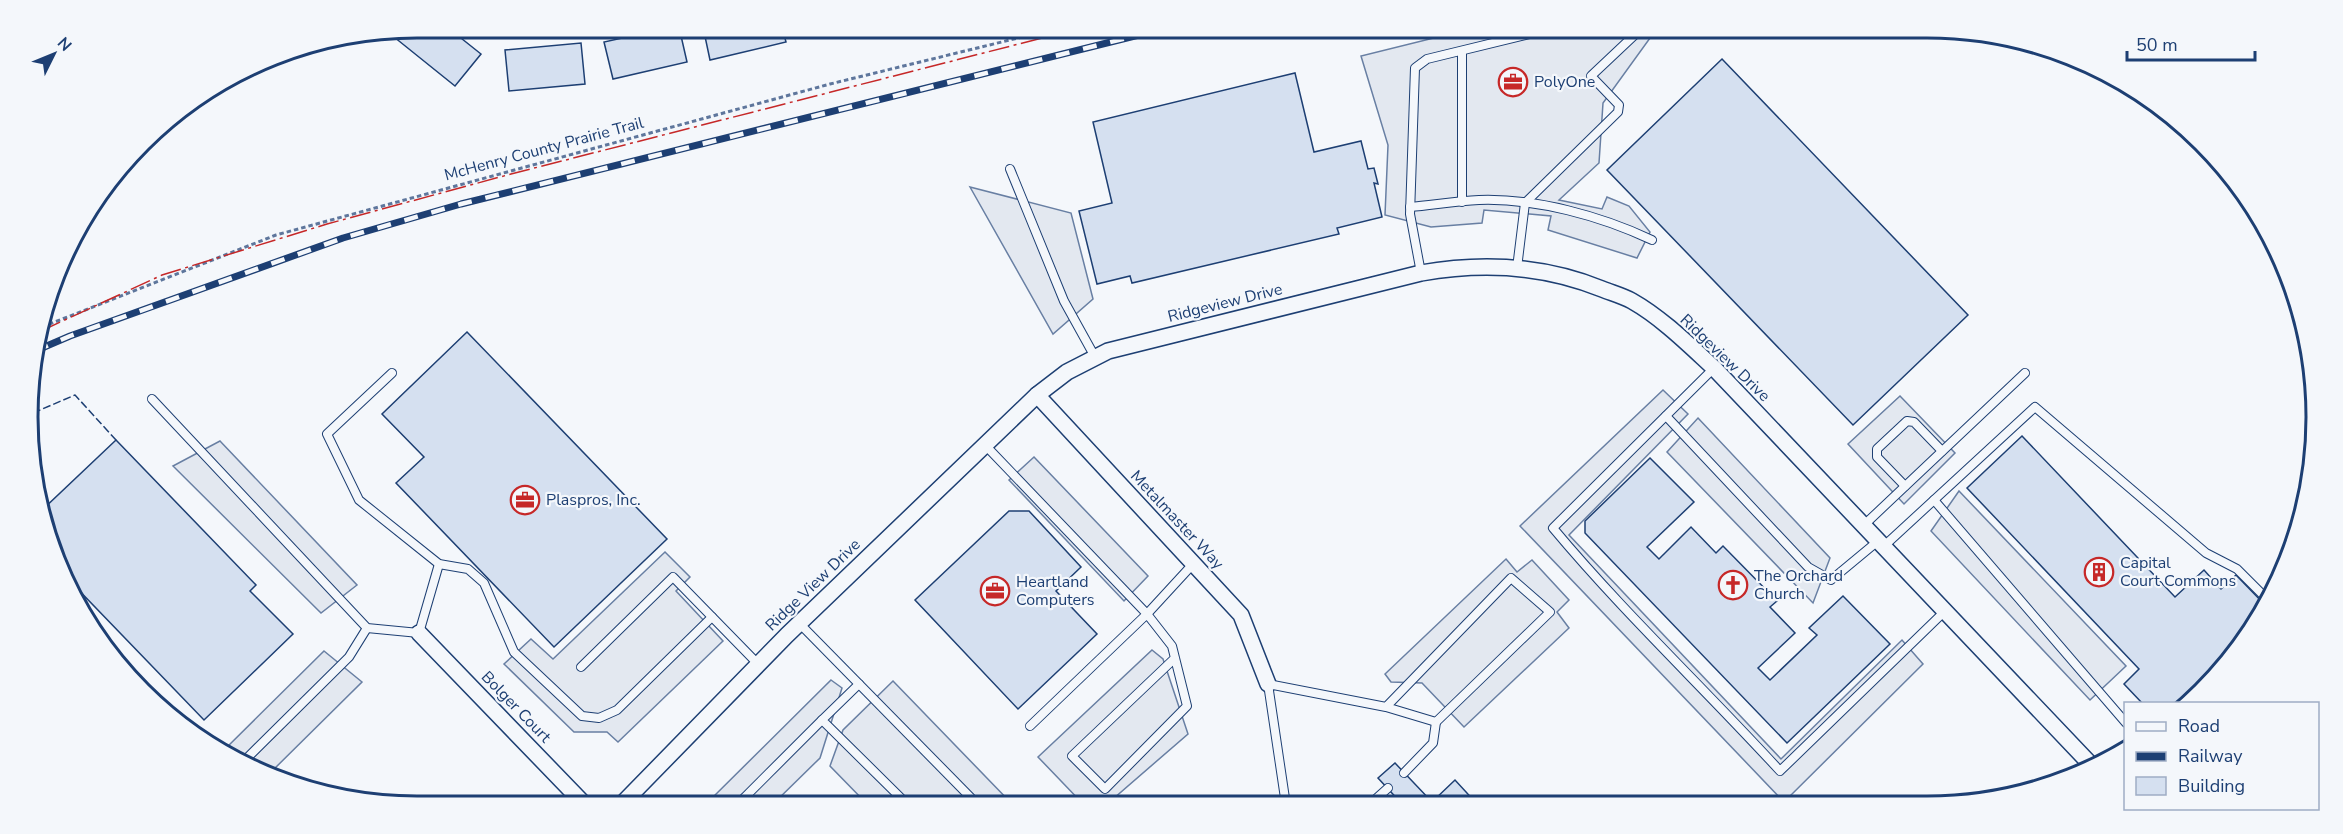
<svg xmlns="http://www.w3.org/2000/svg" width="2343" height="834" font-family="'Nunito Sans',sans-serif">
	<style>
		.parking { fill: #e3e8f0; stroke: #687fa3; stroke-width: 1.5 }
		.building { fill: #d5e0f0; stroke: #1d3f73; stroke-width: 1.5 }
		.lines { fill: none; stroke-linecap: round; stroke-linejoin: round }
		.lane-casing { stroke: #1d3f73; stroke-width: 10 }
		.street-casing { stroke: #1d3f73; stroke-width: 18 }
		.path { stroke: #5e769c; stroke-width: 3; stroke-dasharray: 4.5 3; stroke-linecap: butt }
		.lane { stroke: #f4f7fb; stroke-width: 8 }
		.street { stroke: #f4f7fb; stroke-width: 15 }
		.rail-casing { stroke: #1d3f73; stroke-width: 7 }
		.rail { stroke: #f4f7fb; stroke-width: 4.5; stroke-dasharray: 14; stroke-linecap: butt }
		.fence { stroke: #1d3f73; stroke-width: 1.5; stroke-dasharray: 8 3; stroke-linecap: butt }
		.power { stroke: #c62828; stroke-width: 1.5; stroke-dasharray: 21 4.5 3 4.5; stroke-linecap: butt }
		.labels { text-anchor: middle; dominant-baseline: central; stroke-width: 4.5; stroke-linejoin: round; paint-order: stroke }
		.poi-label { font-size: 16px; fill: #1d3f73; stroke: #f4f7fb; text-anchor: start }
		.street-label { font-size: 16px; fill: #1d3f73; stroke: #f4f7fb }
		.rim { fill: none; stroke: #1d3f73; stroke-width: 3 }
	</style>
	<rect width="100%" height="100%" fill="#f4f7fb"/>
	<!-- parking -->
	<g class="parking">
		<polygon points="1478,27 1658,27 1603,103 1599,163 1559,200 1602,209 1607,197 1629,206 1650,232 1637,258 1548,230 1551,216 1484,210 1482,223 1431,227 1385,215 1388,145 1361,56"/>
		<polygon points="970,187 1071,213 1093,299 1053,334"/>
		<polygon points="1663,390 1688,414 1569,535 1781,759 1902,640 1923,664 1784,802 1520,526"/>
		<polygon points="1900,396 1955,453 1904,504 1848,444"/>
		<polygon points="1698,418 1830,558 1813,603 1667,452"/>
		<polygon points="220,441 357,585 321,613 173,466"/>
		<polygon points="1034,457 1148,576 1124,601 1009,480"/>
		<polygon points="1959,491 2126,666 2090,700 1931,531"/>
		<polygon points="665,552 690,577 676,591 723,641 618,742 607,732 574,732 504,664 531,639 553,659"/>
		<polygon points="1506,559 1517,572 1532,560 1569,600 1557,612 1569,628 1464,727 1422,683 1391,682 1385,674"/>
		<polygon points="1152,650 1163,659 1188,734 1106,805 1085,806 1038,757"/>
		<polygon points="324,651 362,682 270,773 223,751"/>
		<polygon points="831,680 842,688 820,758 771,806 704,806"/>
		<polygon points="893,681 1014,806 869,806 830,766 843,730"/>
	</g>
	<!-- building -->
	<g class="building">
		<polygon points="417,27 447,27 481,54 455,86 394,37 399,31"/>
		<polygon points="672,27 679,27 687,62 613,79 604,42"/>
		<polygon points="703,27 782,27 786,42 710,60"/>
		<polygon points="581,43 585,84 509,91 505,50"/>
		<polygon points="1722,59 1968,315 1853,425 1607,170"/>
		<polygon points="1295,73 1314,152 1361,141 1368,169 1374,168 1378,184 1374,183 1382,217 1337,228 1339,234 1132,283 1130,276 1097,284 1079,211 1112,203 1093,122"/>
		<polygon points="467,332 667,539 554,647 396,483 424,457 382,414"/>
		<polygon points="2022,436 2175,597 2204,570 2221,589 2236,575 2266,606 2264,612 2224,660 2179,704 2143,704 2124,684 2139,669 1967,488"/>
		<polygon points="116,440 256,585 250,591 293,634 204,720 68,579 40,518 40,512"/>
		<polygon points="1650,458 1694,502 1647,547 1659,559 1691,527 1716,553 1723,546 1777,601 1770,607 1795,633 1758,668 1770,680 1817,635 1809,628 1843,596 1890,644 1787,743 1585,533 1585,521"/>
		<polygon points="1009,511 1029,511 1081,567 1056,591 1097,634 1018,709 915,600"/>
		<polygon points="1395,763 1432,802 1455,780 1478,805 1403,805 1378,778"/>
	</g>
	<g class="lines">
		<!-- lane casing -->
		<g class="lane-casing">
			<g id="lane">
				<polyline points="1462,51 1462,202"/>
				<polyline points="1010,169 1064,301 1095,357"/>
				<path d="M1410 207C1433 205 1456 201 1479 200 1536 198 1601 216 1652 240"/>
				<polyline points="1517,268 1525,203 1618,112 1619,105 1591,76 1643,27"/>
				<polyline points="1421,273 1410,214 1415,68 1427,59 1558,27"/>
				<path d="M1714 368 1553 528C1624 613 1705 689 1780 771L1944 612"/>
				<polyline points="392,373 327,434 359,500 439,564 468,569 484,583 514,652 582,716 599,718 617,710 712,617"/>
				<polyline points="152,399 367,628 419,633 439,564"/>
				<polyline points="1666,416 1808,567 1831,580 1878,541"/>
				<polyline points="986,446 1147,614 1193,564"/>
				<polyline points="1905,486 1877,457 1877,449 1907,421 1914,422 1942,451"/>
				<polyline points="1934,500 2126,723"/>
				<polyline points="1863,526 2025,373"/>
				<polyline points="1883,547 2035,407 2206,553 2237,569 2268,600"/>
				<polyline points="799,623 979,806"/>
				<polyline points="581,667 673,577 758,664"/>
				<polyline points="859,684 822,720 909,806"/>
				<polyline points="1030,726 1147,614 1172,646 1187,706 1105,789 1072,756 1175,658"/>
				<polyline points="244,761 349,657 367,628"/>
				<polyline points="1404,773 1433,743 1436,722"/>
				<polyline points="1286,805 1268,684 1386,707 1511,578 1550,612 1436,722 1386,707"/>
				<polyline points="1369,805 1388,788"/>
				<polyline points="736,806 822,720"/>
			</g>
		</g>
		<!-- street casing -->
		<g class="street-casing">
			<g id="street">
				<polyline points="1037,395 1241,615 1268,684"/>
				<polyline points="419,633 587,807"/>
				<path d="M619 807 787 635 1037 395 1067 372 1108 351 1421 273C1483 262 1543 265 1602 289 1612 293 1623 296 1632 301 1662 318 1689 345 1714 368L2094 768"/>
			</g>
		</g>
		<!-- path -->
		<polyline class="path" points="42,327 276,235 830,84 1063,27"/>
		<!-- lane -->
		<use href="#lane" class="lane"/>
		<!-- street -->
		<use href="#street" class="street"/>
		<!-- rail casing -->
		<g class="rail-casing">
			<polyline id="rail" points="35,351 70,336 343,238 461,204 1171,27"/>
		</g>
		<!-- rail -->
		<use href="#rail" class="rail"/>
		<!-- fence -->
		<polyline class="fence" points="33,413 75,395 116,440"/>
		<!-- power -->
		<polyline class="power" points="41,331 162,275 327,224 511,174 1085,27"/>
	</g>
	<!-- icons -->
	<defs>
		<g id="office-ring" transform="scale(1.5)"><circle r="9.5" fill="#f4f7fb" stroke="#c62828" stroke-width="1.5"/><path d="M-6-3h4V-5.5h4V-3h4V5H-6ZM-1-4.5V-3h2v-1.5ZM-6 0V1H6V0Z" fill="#c62828"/></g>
		<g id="building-ring" transform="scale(1.5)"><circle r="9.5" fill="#f4f7fb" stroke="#c62828" stroke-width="1.5"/><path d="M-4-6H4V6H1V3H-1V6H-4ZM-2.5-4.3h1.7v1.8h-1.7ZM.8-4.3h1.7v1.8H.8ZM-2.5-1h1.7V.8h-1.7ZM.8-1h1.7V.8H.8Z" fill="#c62828"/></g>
		<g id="church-ring" transform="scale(1.5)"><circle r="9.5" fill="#f4f7fb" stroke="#c62828" stroke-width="1.5"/><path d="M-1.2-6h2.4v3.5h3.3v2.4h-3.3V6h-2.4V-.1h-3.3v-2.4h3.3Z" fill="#c62828"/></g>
	</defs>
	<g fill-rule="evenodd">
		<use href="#office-ring" x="1513" y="82"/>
		<use href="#office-ring" x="525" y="500"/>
		<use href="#building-ring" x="2099" y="572"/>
		<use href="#church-ring" x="1733" y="585"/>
		<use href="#office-ring" x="995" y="591"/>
	</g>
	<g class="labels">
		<!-- poi labels -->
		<g class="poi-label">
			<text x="1534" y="82">PolyOne</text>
			<text x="546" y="500">Plaspros, Inc.</text>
			<text x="2120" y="563">Capital<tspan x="2120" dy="18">Court Commons</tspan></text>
			<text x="1754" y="576">The Orchard<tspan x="1754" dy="18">Church</tspan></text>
			<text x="1016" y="582">Heartland<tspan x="1016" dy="18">Computers</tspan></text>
		</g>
		<!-- street labels -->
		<g class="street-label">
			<text transform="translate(544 149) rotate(-15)">McHenry County Prairie Trail</text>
			<text transform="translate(1225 303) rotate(-14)">Ridgeview Drive</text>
			<text transform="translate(1725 358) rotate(44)">Ridgeview Drive</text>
			<text transform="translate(1177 520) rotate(47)">Metalmaster Way</text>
			<text transform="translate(813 585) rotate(-44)">Ridge View Drive</text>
			<text transform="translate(516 707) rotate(46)">Bolger Court</text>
		</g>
	</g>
	<!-- crop -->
	<path d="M0 0H2343V834H0ZM417 38H1927A379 379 0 0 1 2306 417V417A379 379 0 0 1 1927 796H417A379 379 0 0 1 38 417V417A379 379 0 0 1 417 38Z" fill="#f4f7fb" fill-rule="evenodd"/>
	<path class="rim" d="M417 38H1927A379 379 0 0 1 2306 417V417A379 379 0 0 1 1927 796H417A379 379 0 0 1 38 417V417A379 379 0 0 1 417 38Z"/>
	<!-- legend -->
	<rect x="2124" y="702" width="195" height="108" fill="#f4f7fb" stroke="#9eadc5" stroke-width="1.5"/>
	<rect x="2136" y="722" width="30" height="9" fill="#f4f7fb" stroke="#9eadc5" stroke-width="1.5"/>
	<text x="2178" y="732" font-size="18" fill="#1d3f73">Road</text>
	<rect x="2136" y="752" width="30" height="9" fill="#1d3f73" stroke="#9eadc5" stroke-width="1.5"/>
	<text x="2178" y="762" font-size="18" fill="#1d3f73">Railway</text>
	<rect x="2136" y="777" width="30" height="18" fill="#d5e0f0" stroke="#9eadc5" stroke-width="1.5"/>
	<text x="2178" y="792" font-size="18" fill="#1d3f73">Building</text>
	<!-- north arrow -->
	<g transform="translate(54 54) rotate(47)" stroke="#f4f7fb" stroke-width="4.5" paint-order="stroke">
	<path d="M0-4.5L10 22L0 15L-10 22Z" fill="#1d3f73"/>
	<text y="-9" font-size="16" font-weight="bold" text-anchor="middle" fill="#1d3f73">N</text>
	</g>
	<!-- scale -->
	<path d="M2127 51v9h128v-9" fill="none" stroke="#1d3f73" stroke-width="3"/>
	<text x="2136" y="51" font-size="18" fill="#1d3f73" stroke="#f4f7fb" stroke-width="4.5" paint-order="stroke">50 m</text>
</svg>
